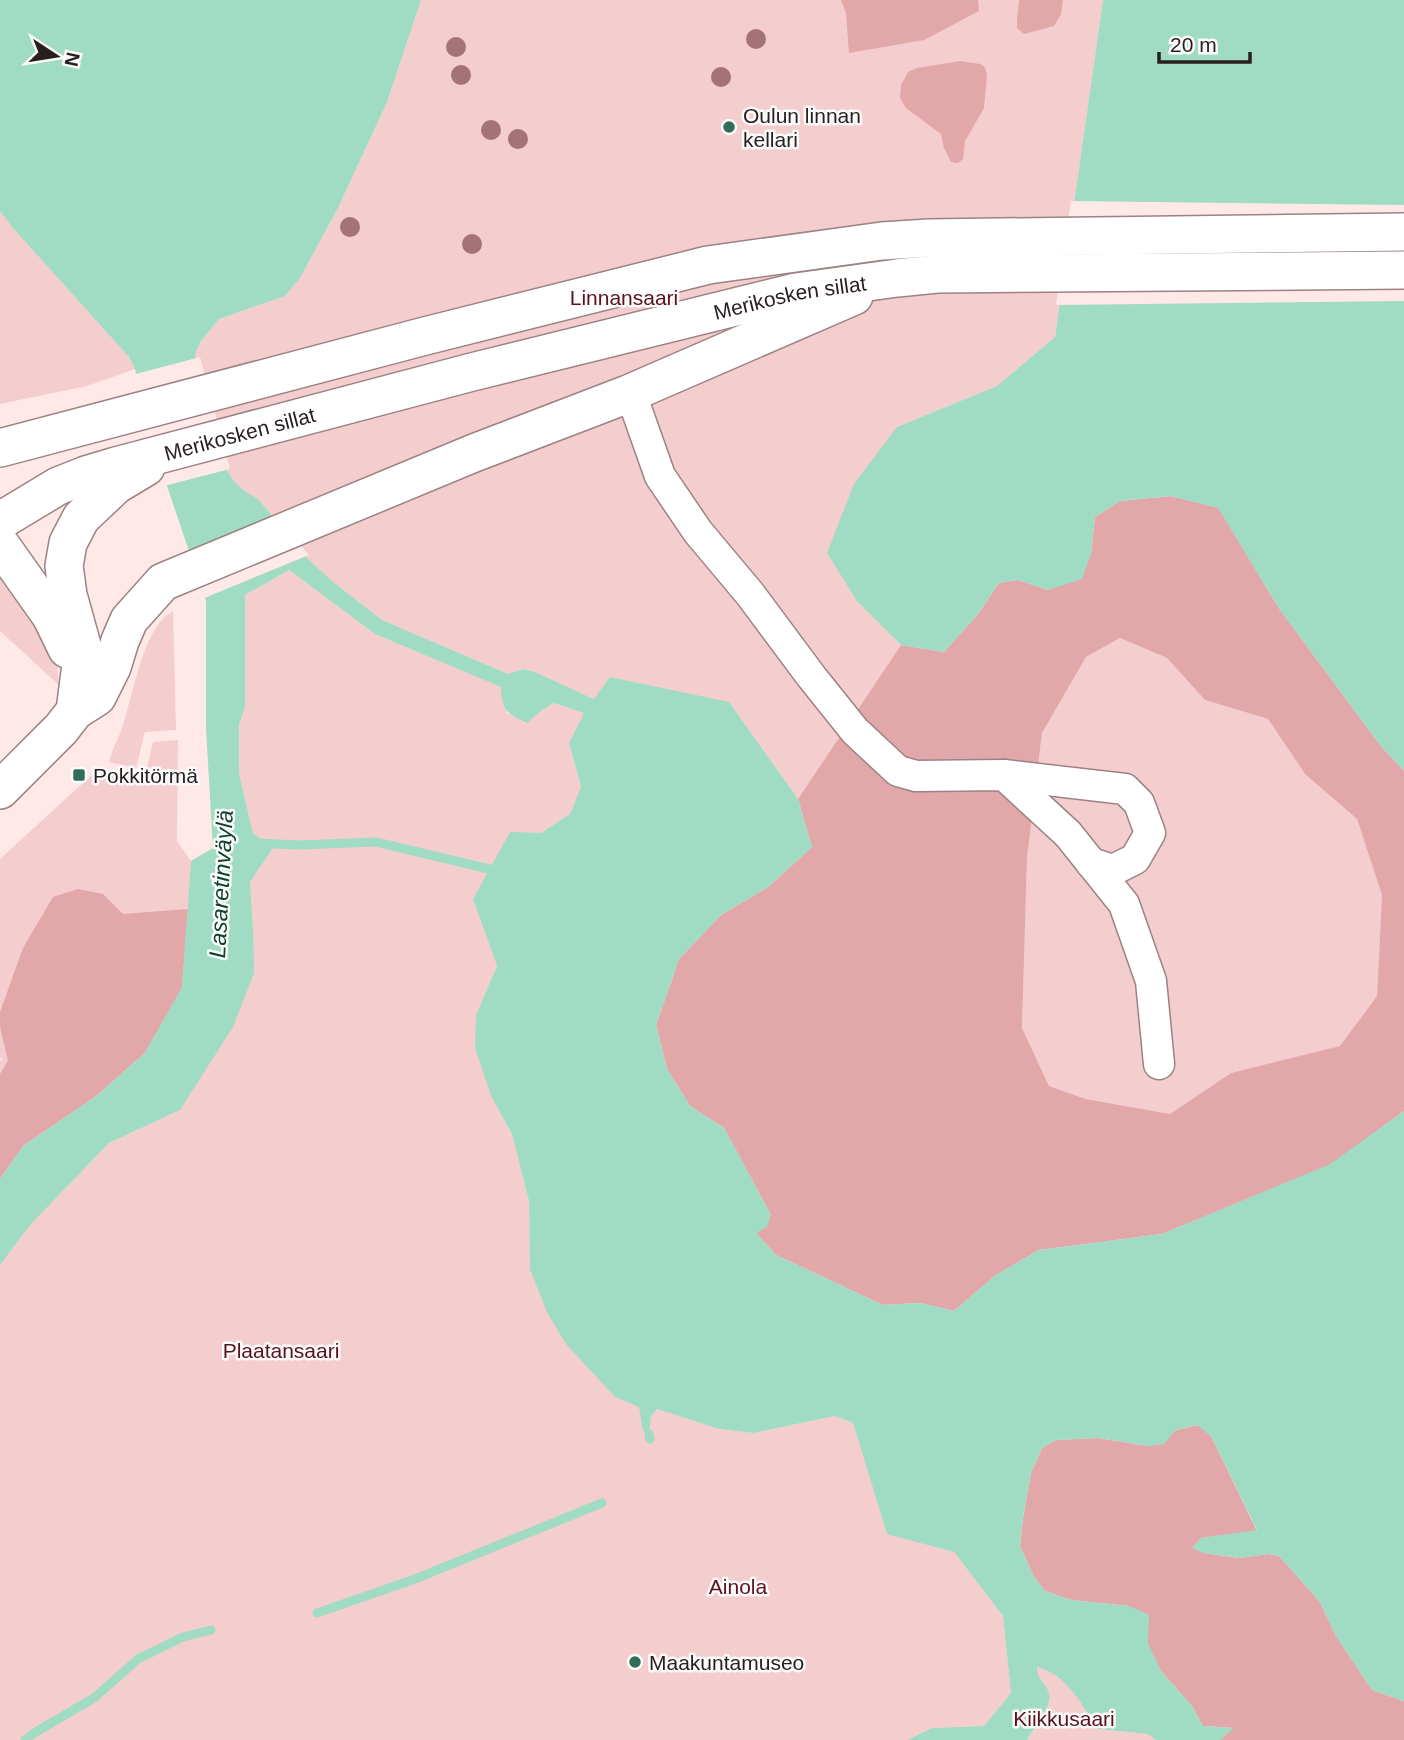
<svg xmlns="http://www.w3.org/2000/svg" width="1404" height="1740" font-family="Arial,sans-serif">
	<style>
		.green { fill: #f4cdce }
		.forest { fill: #e2a7a9; fill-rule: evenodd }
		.water { fill: #a0dbc3 }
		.pier { fill: #ffe8e8 }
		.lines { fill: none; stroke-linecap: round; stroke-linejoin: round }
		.stream { stroke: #a0dbc3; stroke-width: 9 }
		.minor-casing { stroke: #9c8283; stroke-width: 33 }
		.major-casing { stroke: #9c8283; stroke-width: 40 }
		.minor { stroke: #fff; stroke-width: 30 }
		.major { stroke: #fff; stroke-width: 37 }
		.tree { fill: #a37378 }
		.poi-dot { fill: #316d58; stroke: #fbfbfb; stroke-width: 2.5 }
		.labels { text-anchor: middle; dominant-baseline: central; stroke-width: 5; stroke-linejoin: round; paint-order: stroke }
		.poi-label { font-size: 21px; fill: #281e1e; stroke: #fbfbfb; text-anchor: start }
		.park-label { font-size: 21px; fill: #58131d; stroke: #fbfbfb }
		.street-label { font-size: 21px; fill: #281e1e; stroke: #fbfbfb }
		.water-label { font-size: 23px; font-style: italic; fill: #0e4030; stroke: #fbfbfb }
	</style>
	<rect width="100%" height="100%" fill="#ffe8e8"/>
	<!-- green -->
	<g class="green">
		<polygon points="421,0 1103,0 1055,337 997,386 897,427 857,601 901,645 798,799 729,702 594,699 535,672 523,669 508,674 382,620 332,581 307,558 258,499 243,490 234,481 225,468 195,354 201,341 219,319 285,296 300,278 338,208 387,102"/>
		<polygon points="0,211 12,227 129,357 135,369 87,386 0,404"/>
		<polygon points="289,570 375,634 502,687 502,694 507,713 526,723 541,711 554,703 585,713 569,743 581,788 570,814 541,833 473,899 497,966 476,1015 492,1098 512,1134 529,1201 530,1269 615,1397 640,1407 643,1431 649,1433 651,1416 657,1409 719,1429 753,1433 835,1416 853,1423 887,1533 954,1552 1003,1616 1011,1693 984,1726 932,1728 907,1740 0,1740 0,1265 31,1224 109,1143 180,1110 253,928 250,882 273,848 253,833 239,774 239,725 245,707 245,595"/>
		<polygon points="0,571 51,652 57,665 59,685 0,631"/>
		<path d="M173 611 176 730 145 732 136 768 109 762C112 750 117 741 121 731 133 699 142 627 173 611Z"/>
		<polygon points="1120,638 1167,658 1205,700 1268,719 1305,774 1357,819 1382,895 1377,996 1341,1046 1231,1073 1170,1114 1086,1099 1049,1086 1022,1028 1027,858 1042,733 1086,657"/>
		<polygon points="178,740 177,841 191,861 182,988 23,1146 0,1179 0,1061 2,1059 0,1057 0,859 94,773 101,771 144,780 153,742"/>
		<path d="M1037 1667C1069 1676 1080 1702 1098 1729L1149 1734 1156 1740H1027L1042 1715 1049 1693 1037 1674Z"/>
	</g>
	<!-- forest -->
	<g class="forest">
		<polygon points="841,0 978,0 979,11 924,40 849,53 846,13"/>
		<polygon points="1019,0 1063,0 1061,14 1054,26 1024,34 1017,28 1017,20"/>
		<polygon points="960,61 980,64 985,67 987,75 984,108 965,141 963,159 958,163 951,162 944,148 941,134 906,108 900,98 901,85 908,72 917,68"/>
		<path d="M1171 496 1219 508 1278 607 1380 745 1404 771V1111L1330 1165 1162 1234 1039 1250 996 1275 954 1311 920 1303 883 1305 776 1255 756 1233 771 1215 724 1128 690 1106 667 1069 656 1025 679 959 721 915 768 887 812 847 798 799 901 645 944 652 978 614 999 583 1018 580 1048 590 1091 554 1095 517 1120 501ZM1120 638 1167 658 1205 700 1268 719 1305 774 1357 819 1382 895 1377 996 1340 1046 1231 1073 1170 1114 1086 1099 1049 1086 1022 1028 1027 858 1042 733 1086 657Z"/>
		<polygon points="78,889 103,894 123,914 188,909 182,988 145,1053 95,1097 23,1146 0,1179 0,1074 8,1061 0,1027 0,1012 23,948 53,897"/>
		<polygon points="1198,1425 1211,1436 1257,1531 1201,1538 1193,1548 1204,1553 1239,1558 1268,1554 1279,1556 1320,1602 1336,1636 1372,1690 1404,1701 1404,1740 1220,1740 1233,1728 1203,1726 1192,1706 1161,1671 1129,1606 1071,1600 1045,1591 1034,1577 1020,1546 1023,1518 1031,1473 1042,1448 1056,1440 1098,1438 1149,1446 1176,1430"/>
	</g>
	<!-- water -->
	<g class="water">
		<path d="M0 0H421L387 102 338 208 300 278 285 296 219 319 201 341 195 354 225 468 234 481 243 490 258 499 307 558 332 581 382 620 508 674 523 669 535 672 594 699 610 677 729 702 798 799 812 847 768 887 721 915 679 959 656 1025 667 1069 690 1106 724 1128 771 1215 767 1227 756 1233 776 1255 883 1305 920 1303 954 1311 996 1275 1039 1250 1162 1234 1330 1164 1404 1111V1701L1372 1690 1336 1636 1320 1602 1279 1556 1268 1554 1240 1558 1204 1553 1192 1548 1201 1538 1257 1530 1211 1436 1197 1425 1176 1430 1164 1444 1149 1446 1098 1438 1056 1440 1042 1448 1031 1473 1023 1518 1020 1546 1034 1577 1045 1591 1071 1600 1129 1606 1149 1615 1148 1643 1161 1671 1192 1706 1203 1726 1234 1728 1220 1740H1156L1148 1734 1098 1729C1080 1703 1069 1676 1037 1667 1036 1679 1045 1682 1049 1693 1053 1706 1033 1728 1027 1740H907L932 1728 984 1726 1011 1693 1003 1616 954 1552 887 1534 853 1423 835 1416 753 1433 719 1429 657 1409 651 1416 649 1434 643 1431 639 1407 615 1397 566 1344 547 1312 530 1269 529 1201 512 1134 492 1098 475 1048 476 1015 497 966 473 899 510 832 541 833 570 814 581 787 569 743 584 713 554 703 541 711 527 723C506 713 502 711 501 687L375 634 289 570 245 595V707L239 725V774L253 833 273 848 250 882 253 928 254 973 233 1027 180 1110 109 1143 31 1224 0 1265V1179L23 1146 95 1097 145 1053 182 987 191 861 213 848 206 728V601L166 483 135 369 129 357 12 227 0 211Z"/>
		<polygon points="1103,0 1404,0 1404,771 1380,745 1278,607 1218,508 1171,496 1120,501 1095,517 1091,554 1082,579 1048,590 1018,580 999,583 978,614 944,652 901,645 857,601 827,553 854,484 897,427 997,386 1055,337"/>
	</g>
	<!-- pier -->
	<g class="pier">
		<polygon points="1071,201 1404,205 1404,301 1056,305"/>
		<polygon points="200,357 230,469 164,486 132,375"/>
		<polygon points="276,515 309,555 202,599 186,551"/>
	</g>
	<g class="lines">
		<!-- stream -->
		<g class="stream">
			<polyline points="256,843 299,845 376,842 489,869"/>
			<polyline points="649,1434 650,1439"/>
			<polyline points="317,1613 415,1579 602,1503"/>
			<polyline points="25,1740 34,1733 94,1698 138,1659 183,1637 211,1630"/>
		</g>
		<!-- minor casing -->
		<g class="minor-casing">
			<g id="minor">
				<polyline points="628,394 637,411 660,476 698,532 750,594 811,676 855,731 898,771 916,776 1004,775 1068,834 1124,904 1151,981 1159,1064"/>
				<polyline points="1004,775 1125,789 1139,803 1150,833 1135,859 1113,870 1091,863"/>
			</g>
		</g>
		<!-- major casing -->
		<g class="major-casing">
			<g id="major">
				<polyline points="0,448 425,336 708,265 882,241 929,238 1404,232"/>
				<path id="s1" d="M0 521 58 486 86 475 116 466 472 372 796 292 897 278 937 274 1404 270"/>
				<polyline points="0,544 51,616 67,649"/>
				<polyline points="75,711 97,697 112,667 120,641 129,620 163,582 474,453 628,394 854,296"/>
				<polyline points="0,790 61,729 75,711 83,649 68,595 64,566 68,543 81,518 116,485 146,467"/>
			</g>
		</g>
		<!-- minor -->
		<use href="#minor" class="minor"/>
		<!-- major -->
		<use href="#major" class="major"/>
	</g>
	<!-- trees -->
	<g class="tree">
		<circle cx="756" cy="39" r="10"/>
		<circle cx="456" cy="47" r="10"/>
		<circle cx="461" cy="75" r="10"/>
		<circle cx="721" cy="77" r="10"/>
		<circle cx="491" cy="130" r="10"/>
		<circle cx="518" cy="139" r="10"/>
		<circle cx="350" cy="227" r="10"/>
		<circle cx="472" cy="244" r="10"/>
	</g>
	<!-- markers -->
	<g class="poi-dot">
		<circle cx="729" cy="127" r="7"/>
		<rect x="72" y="768" width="14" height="14" rx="3.5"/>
		<circle cx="635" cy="1662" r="7"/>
	</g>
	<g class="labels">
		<!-- poi labels -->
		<g class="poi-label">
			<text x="743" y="115">Oulun linnan<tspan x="743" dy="24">kellari</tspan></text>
			<text x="93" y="775">Pokkitörmä</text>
			<text x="649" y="1662">Maakuntamuseo</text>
		</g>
		<!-- park labels -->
		<g class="park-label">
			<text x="624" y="297">Linnansaari</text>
			<text x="281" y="1350">Plaatansaari</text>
			<text x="738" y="1586">Ainola</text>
			<text x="1064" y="1718">Kiikkusaari</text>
		</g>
		<!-- street labels -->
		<g class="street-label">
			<text stroke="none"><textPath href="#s1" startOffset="824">Merikosken sillat</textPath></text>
			<text stroke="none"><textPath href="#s1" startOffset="257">Merikosken sillat</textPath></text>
		</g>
		<!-- water labels -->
		<g class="water-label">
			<text transform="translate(221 884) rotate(-87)">Lasaretinväylä</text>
		</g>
	</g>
	<!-- north arrow -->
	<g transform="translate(56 56) rotate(102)" stroke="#fbfbfb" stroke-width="5" paint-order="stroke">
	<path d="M0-5L12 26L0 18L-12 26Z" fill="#281e1e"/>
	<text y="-10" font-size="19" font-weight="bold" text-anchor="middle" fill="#281e1e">N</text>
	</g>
	<!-- scale -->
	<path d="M1159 52v10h91v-10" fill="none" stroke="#281e1e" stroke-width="3.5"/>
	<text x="1170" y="52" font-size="21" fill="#281e1e" stroke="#fbfbfb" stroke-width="5" paint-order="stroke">20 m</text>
</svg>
